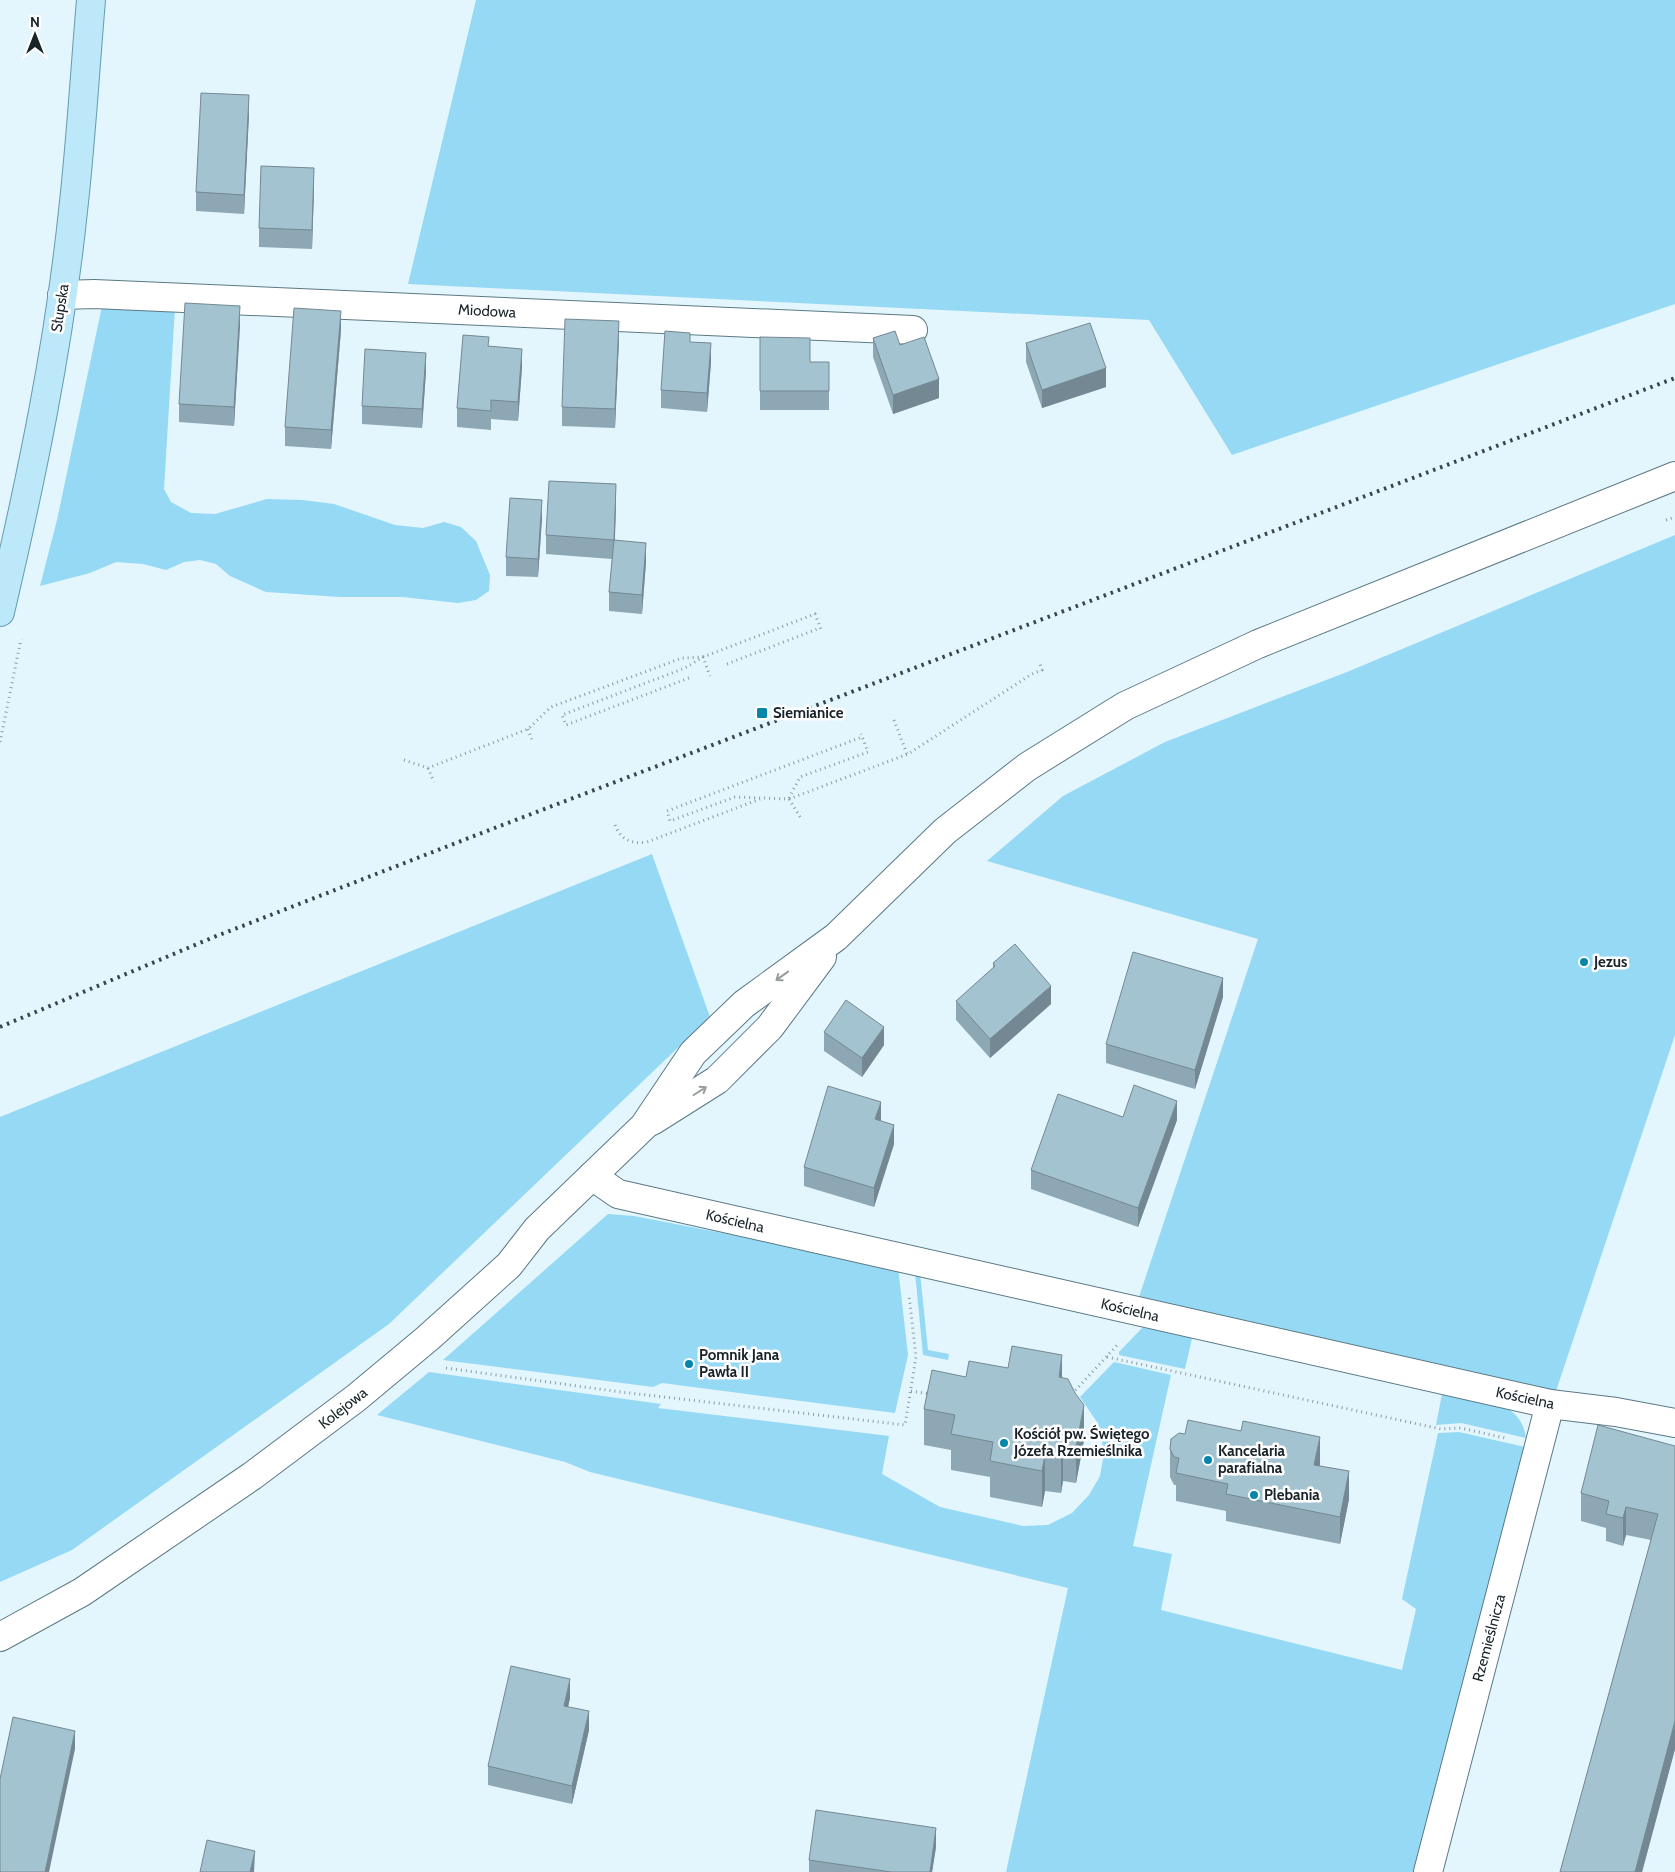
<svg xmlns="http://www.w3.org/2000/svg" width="1675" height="1872" font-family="Cabin,sans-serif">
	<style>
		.green { fill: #95d9f4 }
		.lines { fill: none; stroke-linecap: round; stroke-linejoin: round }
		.minor-casing { stroke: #5b7985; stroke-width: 30 }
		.major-casing { stroke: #659aaf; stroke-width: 30 }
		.path { stroke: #8c9ca2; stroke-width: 3; stroke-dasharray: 1 4; stroke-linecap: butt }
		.minor { stroke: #fff; stroke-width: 28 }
		.major { stroke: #bce8fa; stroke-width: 28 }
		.rail { stroke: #38454a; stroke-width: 4; stroke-dasharray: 2.5 5; stroke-linecap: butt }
		.wall { fill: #8da8b4 }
		.shaded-wall { fill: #738892 }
		.building { fill: #a4c3d1; stroke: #738892 }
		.oneway { stroke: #979c9f }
		.poi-dot { fill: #0585a8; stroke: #fff; stroke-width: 2 }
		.labels { text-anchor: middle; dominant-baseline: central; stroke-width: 5; stroke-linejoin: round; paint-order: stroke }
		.street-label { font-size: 15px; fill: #182429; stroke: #fff }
		.poi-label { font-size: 15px; font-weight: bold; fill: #182429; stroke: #fff; text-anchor: start }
	</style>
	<rect width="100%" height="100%" fill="#e3f6fe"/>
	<!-- green -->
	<g class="green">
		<polygon points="476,0 1675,0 1675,304 1232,455 1149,320 408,284"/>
		<polygon points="102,306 175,308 164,489 171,502 191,513 215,514 267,499 303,500 334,504 395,525 423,528 444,522 461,527 476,541 490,575 489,591 476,600 458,603 402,597 340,597 266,592 230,576 216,564 200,560 184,562 166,570 143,564 116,562 90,573 40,586 57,520"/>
		<polygon points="1675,535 1675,1035 1555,1394 1136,1306 1258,939 987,861 1063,796 1165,742 1347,672"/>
		<polygon points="652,854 710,1017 389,1324 72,1550 0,1582 0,1117"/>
		<polygon points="608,1214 634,1216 898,1267 908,1355 895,1413 662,1383 653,1387 443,1360"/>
		<polygon points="915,1272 920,1273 928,1350 949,1354 948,1360 923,1355"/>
		<polygon points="1145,1325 1193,1334 1185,1369 1119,1355 1119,1352"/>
		<polygon points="1114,1362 1171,1375 1133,1546 1172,1554 1161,1610 1402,1670 1416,1609 1402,1599 1438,1433 1459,1432 1525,1447 1416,1872 1006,1872 1068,1588 590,1472 565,1462 377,1415 429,1372 661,1404 658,1408 889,1436 882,1474 940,1507 1023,1526 1048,1525 1072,1513 1089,1495 1100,1476 1103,1459 1102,1440 1097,1422 1080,1397"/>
		<path d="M1443 1389C1474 1397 1522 1399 1526 1438L1461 1423 1436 1425Z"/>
	</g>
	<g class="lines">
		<!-- minor casing -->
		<g class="minor-casing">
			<g id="minor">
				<polyline points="62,295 94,294 913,330"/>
				<polyline points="652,1121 717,1080 770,1027 822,957"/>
				<polyline points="592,1176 618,1194 1550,1404 1616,1412 1675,1423"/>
				<polyline points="0,1637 82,1592 252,1476 356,1398 428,1338 509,1265 537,1229 644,1126 693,1053 744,1004 836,937 945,831 1027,767 1125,706 1258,644 1675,476"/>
				<polyline points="1428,1872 1550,1404"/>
			</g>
		</g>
		<!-- major casing -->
		<g class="major-casing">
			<path id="major" d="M0 612C31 480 59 346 73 211 81 141 85 70 91 0"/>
		</g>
		<!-- path -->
		<g class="path">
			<polyline points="1666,520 1675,517"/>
			<polyline points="727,664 820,628"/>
			<polyline points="689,678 566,725 562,715 685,668 703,657 815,614 822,632"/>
			<polyline points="894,720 907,754"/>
			<polyline points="528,729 533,743"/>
			<polyline points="0,742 21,639"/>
			<polyline points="404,760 428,768 528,729 551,707 682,658 703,657 710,676"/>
			<polyline points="428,768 434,782"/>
			<polyline points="789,798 800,777 868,752 861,734"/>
			<polyline points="789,799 908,754 1032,674 1042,670 1040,664"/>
			<polyline points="800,817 789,799 735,797 670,821 667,811 862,737"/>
			<path d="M615 825C621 840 631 844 647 842L760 799"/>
			<polyline points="1107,1357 1441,1429 1461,1428 1505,1438"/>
			<polyline points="446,1368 621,1392 905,1425 916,1357 909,1295"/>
			<polyline points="911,1391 930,1394"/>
			<polyline points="1072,1394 1119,1343"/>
		</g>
		<!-- minor -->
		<use href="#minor" class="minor"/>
		<!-- major -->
		<use href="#major" class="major"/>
		<!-- rail -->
		<polyline class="rail" points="0,1027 214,937 492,829 1675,378"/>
	</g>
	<!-- wall -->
	<g class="wall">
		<polygon points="249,114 244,214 196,211 196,192"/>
		<polygon points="314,187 312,249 259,247 259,228"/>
		<polygon points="240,325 234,426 179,422 179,404"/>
		<polygon points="341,330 331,449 285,446 285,427"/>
		<polygon points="760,337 810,362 829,362 829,410 760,410"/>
		<polygon points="873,338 900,345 939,398 893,414 873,357"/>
		<polygon points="619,339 615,428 562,426 562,407"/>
		<polygon points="690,342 711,362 707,412 661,408 661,390"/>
		<polygon points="1026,343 1106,387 1042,408 1026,362"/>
		<polygon points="489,346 522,367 518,421 491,419 491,430 457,427 457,408"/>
		<polygon points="426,371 422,428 362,424 362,406"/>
		<polygon points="616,503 615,540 646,562 642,614 609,611 609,592 612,559 546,554 546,535"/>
		<polygon points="542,518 538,577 506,576 506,557"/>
		<polygon points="993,963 1051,1004 990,1058 956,1020 956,1001 993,969"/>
		<polygon points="1223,997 1195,1089 1106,1063 1106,1044"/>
		<polygon points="824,1032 884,1045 862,1077 824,1051"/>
		<polygon points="1123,1117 1177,1120 1138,1227 1031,1189 1031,1170"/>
		<polygon points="880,1121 894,1144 874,1207 804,1186 804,1167"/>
		<polygon points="966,1377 1062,1378 1084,1440 1076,1483 1063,1481 1061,1493 1045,1491 1042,1507 990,1497 990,1477 951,1470 951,1450 924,1445 924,1409"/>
		<polygon points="1675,1446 1675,1749 1642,1872 1560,1872 1651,1540 1626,1535 1623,1546 1606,1541 1606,1528 1581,1521 1581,1493"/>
		<polygon points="1170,1449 1320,1464 1320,1466 1349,1499 1340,1544 1226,1521 1226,1511 1176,1501 1176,1485 1174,1485 1170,1477"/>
		<polygon points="570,1698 568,1707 589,1730 572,1804 488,1785 488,1766"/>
		<polygon points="936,1847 932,1872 809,1872 809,1860"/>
	</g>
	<!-- shaded-wall -->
	<g class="shaded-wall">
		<polygon points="249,95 249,114 244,214 244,195"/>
		<polygon points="314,168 314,187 312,249 312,230"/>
		<polygon points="240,306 240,325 234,426 234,407"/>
		<polygon points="341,311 341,330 331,449 331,430"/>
		<polygon points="619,321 619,339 615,428 615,409"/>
		<polygon points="711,343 711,362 707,412 707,393"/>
		<polygon points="522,349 522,367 518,421 518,402"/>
		<polygon points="426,353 426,371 422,428 422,409"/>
		<polygon points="1106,368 1106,387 1042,408 1042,390"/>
		<polygon points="939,379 939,398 893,414 893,395"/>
		<polygon points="616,484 616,503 614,559 614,540"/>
		<polygon points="542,500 542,518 538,577 538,559"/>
		<polygon points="646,543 646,562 642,614 642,595"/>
		<polygon points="1223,978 1223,997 1195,1089 1195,1070"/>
		<polygon points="1051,986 1051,1004 990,1058 990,1039"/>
		<polygon points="884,1027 884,1045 862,1077 862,1058"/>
		<polygon points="1177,1101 1177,1120 1138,1227 1138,1208"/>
		<polygon points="881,1102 881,1120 875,1138 875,1119"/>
		<polygon points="894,1125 894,1144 874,1207 874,1188"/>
		<polygon points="1062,1355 1062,1391 1059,1377"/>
		<polygon points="1084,1405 1084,1440 1076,1483 1076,1447"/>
		<polygon points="1320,1437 1320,1464 1314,1492 1314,1465"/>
		<polygon points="1063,1445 1063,1481 1061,1493 1061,1458"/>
		<polygon points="1045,1455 1045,1491 1042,1507 1042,1471"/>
		<polygon points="1349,1471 1349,1499 1340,1544 1340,1517"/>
		<polygon points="1626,1507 1626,1535 1623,1546 1623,1518"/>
		<polygon points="570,1679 570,1698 564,1725 564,1706"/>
		<polygon points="589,1711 589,1730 572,1804 572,1786"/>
		<polygon points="1675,1721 1675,1749 1642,1872 1635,1872"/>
		<polygon points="75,1731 75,1749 49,1872 45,1872"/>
		<polygon points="936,1828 936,1847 932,1872 930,1872"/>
		<polygon points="255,1851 254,1872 250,1872"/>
	</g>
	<!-- building -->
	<g class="building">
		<polygon points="201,93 249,95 244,195 196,192"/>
		<polygon points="261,166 314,168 312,230 259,228"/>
		<polygon points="185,303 240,306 234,407 179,404"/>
		<polygon points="294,308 341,311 331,430 285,427"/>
		<polygon points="565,319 619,321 615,409 562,407"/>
		<polygon points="1090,323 1106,368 1042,390 1026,343"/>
		<polygon points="665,331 690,333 690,342 711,343 707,393 661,390"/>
		<polygon points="895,331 900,345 924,337 939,379 893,395 873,338"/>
		<polygon points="463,335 489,337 488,346 522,349 518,402 491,400 491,411 457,408"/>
		<polygon points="760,337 810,338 810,362 829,362 829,391 760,391"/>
		<polygon points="365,349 426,353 422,409 362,406"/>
		<polygon points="549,481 616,484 614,540 546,535"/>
		<polygon points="510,498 542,500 538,559 506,557"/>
		<polygon points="614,540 646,543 642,595 609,592"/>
		<polygon points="1015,944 1051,986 990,1039 956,1001 995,966 993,963"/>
		<polygon points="1133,952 1223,978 1195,1070 1106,1044"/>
		<polygon points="846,1000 884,1027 862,1058 824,1032"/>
		<polygon points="1134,1085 1177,1101 1138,1208 1031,1170 1058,1094 1123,1117"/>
		<polygon points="828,1086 881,1102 875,1119 894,1125 874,1188 804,1167"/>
		<polygon points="1012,1346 1062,1355 1059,1377 1068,1379 1075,1393 1084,1405 1076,1447 1063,1445 1061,1458 1045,1455 1042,1471 990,1461 993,1442 951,1434 955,1415 924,1409 932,1370 966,1377 969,1361 1008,1368"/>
		<polygon points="1188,1420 1241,1431 1243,1421 1320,1437 1314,1465 1349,1471 1340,1517 1226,1494 1228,1484 1176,1473 1179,1458 1174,1457 1170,1449 1171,1439 1179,1433 1185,1434"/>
		<polygon points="1598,1425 1675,1446 1675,1721 1635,1872 1560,1872 1658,1514 1626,1507 1623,1518 1606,1514 1609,1501 1581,1493"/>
		<polygon points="511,1666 570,1679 564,1706 589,1711 572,1786 488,1766"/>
		<polygon points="13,1717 75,1731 45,1872 0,1872 0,1779"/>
		<polygon points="816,1810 936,1828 930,1872 891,1872 809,1860"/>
		<polygon points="207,1840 255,1851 250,1872 200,1872"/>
	</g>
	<!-- one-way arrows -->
	<defs><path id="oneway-shaft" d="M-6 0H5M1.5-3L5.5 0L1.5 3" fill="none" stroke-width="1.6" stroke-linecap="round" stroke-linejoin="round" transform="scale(1.25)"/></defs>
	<g class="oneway">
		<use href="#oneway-shaft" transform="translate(782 976) rotate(144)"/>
		<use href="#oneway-shaft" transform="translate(700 1091) rotate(-32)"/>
	</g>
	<!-- markers -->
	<g class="poi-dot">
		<rect x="756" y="707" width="12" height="12" rx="2.5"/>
		<circle cx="1584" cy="962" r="5"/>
		<circle cx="689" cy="1364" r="5"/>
		<circle cx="1004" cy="1443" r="5"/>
		<circle cx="1208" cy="1460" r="5"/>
		<circle cx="1254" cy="1495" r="5"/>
	</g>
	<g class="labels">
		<!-- street labels -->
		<g class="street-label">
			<text transform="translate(60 308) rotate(-81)">Słupska</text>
			<text transform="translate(487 311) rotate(3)">Miodowa</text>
			<text transform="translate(735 1221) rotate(13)">Kościelna</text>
			<text transform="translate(1130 1310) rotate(13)">Kościelna</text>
			<text transform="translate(1525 1398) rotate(12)">Kościelna</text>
			<text transform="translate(343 1408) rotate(-38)">Kolejowa</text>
			<text transform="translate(1489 1638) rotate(-75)">Rzemieślnicza</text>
		</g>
		<!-- poi labels -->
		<g class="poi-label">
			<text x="773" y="713">Siemianice</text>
			<text x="1594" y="962">Jezus</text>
			<text x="699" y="1355">Pomnik Jana<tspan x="699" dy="17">Pawła II</tspan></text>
			<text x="1014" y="1434">Kościół pw. Świętego<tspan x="1014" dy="17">Józefa Rzemieślnika</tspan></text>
			<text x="1218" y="1451">Kancelaria<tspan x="1218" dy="17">parafialna</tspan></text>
			<text x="1264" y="1495">Plebania</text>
		</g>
	</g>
	<!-- north arrow -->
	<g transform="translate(35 35)" stroke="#ffffff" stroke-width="4" paint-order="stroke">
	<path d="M0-4L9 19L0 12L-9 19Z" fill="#182429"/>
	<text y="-8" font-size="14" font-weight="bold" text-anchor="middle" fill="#182429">N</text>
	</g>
</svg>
